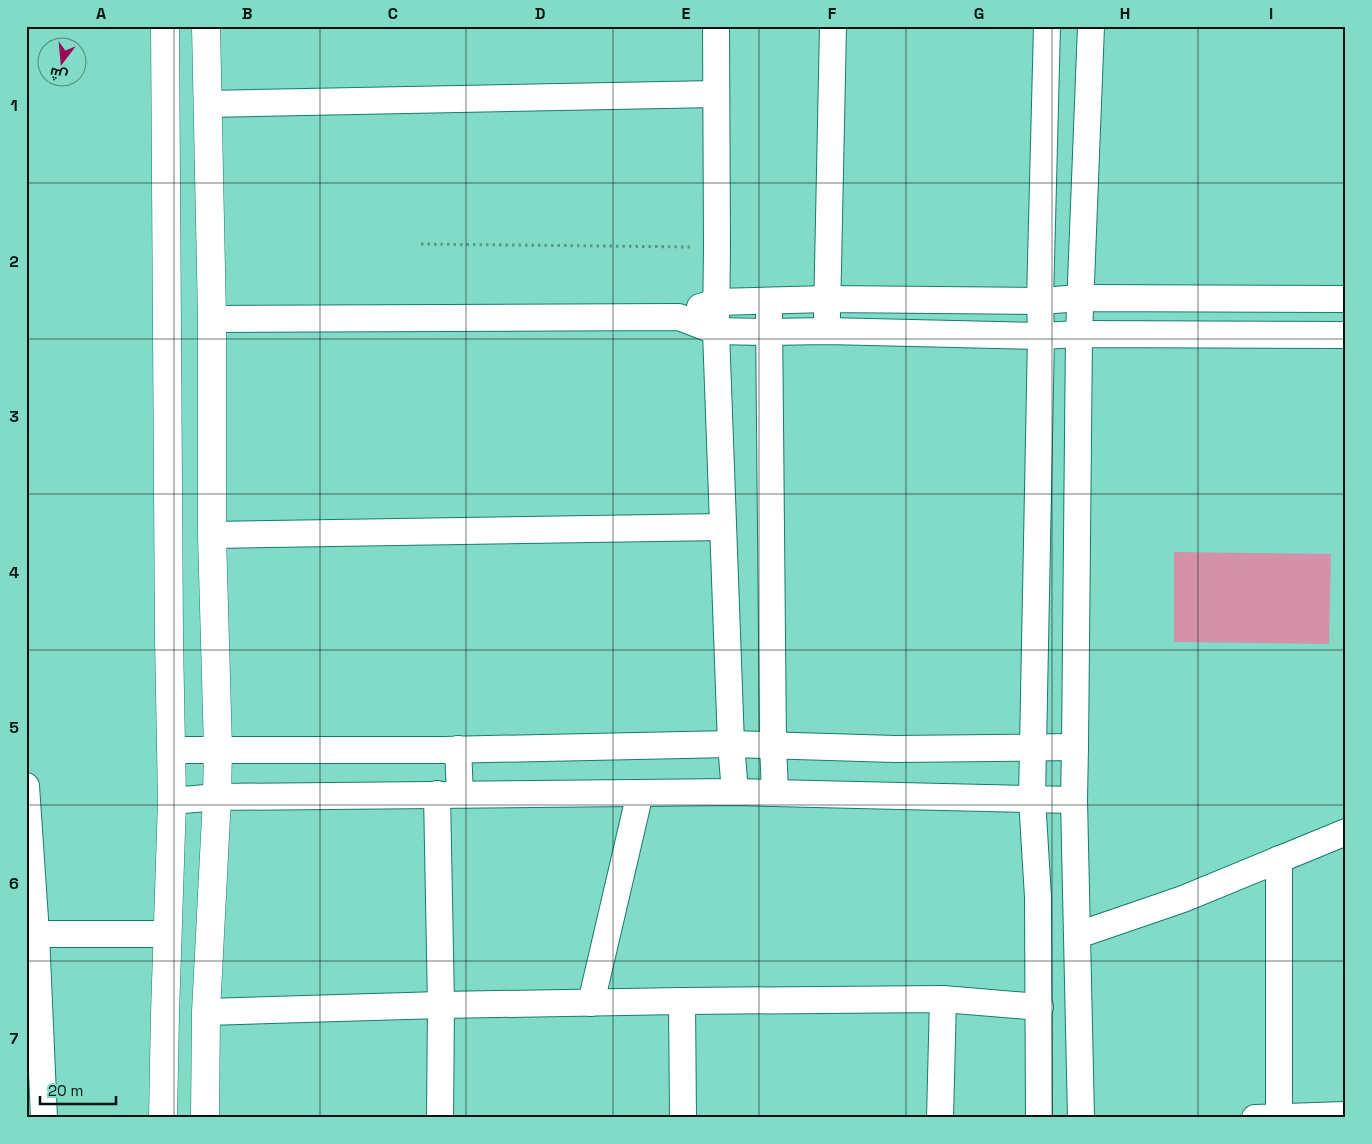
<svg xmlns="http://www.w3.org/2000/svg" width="1372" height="1144" font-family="'Space Grotesk',Cairo,sans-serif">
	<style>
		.green { fill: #d392a7 }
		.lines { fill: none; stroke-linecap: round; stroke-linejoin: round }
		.minor-casing { stroke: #167d6c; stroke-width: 28 }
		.secondary-casing { stroke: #167d6c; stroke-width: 29 }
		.path { stroke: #56998a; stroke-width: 3; stroke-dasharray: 2.5 4; stroke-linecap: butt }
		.minor { stroke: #fff; stroke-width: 26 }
		.secondary { stroke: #fff; stroke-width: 28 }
		.grid { fill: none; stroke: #00140f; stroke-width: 1; stroke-opacity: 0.55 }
		.neatline { fill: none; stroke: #00140f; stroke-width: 2 }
		.grid-label { font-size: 16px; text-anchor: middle; font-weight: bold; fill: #00140f }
	</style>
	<rect width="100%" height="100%" fill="#81dbc7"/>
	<!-- green -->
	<polygon class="green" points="1174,552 1331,554 1329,644 1174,642"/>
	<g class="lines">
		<!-- minor casing -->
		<g class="minor-casing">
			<g id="minor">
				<polyline points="716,26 717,247 716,331 731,744 735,792"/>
				<polyline points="208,104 716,94"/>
				<polyline points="700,307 716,302 828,299 1040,301 1081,298 1346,299"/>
				<polyline points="769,316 773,745 775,792"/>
				<polyline points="827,316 833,26"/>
				<polyline points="212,319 679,317 702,326 716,331 768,332 827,331 1041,336 1079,334 1346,335"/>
				<polyline points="212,535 723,527"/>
				<polyline points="458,749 460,794"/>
				<polyline points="172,750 443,750 731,744 895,749 1075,747"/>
				<polyline points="26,786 36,934 26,934"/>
				<polyline points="437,794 441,1005 440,1118"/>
				<polyline points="172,801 217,797 735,792 1074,800"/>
				<polyline points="1279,859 1279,1117"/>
				<polyline points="1078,935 1183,899 1346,832"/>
				<polyline points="682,1001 683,1118"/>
				<polyline points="591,1003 640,793"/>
				<polyline points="206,1012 441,1005 682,1001 943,999 1040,1007"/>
				<polyline points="44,1118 36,934 168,934"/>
				<polyline points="940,1118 943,999"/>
				<polyline points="1039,1118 1038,897 1032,799 1041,336 1040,301 1047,26"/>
				<polyline points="1081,1118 1074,800 1075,747 1079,334 1091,26"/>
				<polyline points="1255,1118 1346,1115"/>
			</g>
		</g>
		<!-- secondary casing -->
		<g class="secondary-casing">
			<g id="secondary">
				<polyline points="163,1118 165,1014 172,801 169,639 165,26"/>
				<polyline points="205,1118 206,1012 217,797 218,749 212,535 212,319 206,26"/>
			</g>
		</g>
		<!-- path -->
		<polyline class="path" points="421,244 692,247"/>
		<!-- minor -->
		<use href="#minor" class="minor"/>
		<!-- secondary -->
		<use href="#secondary" class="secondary"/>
	</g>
	<!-- grid -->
	<path class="grid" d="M174 26V1118M320 26V1118M466 26V1118M613 26V1118M759 26V1118M906 26V1118M1052 26V1118M1198 26V1118M26 183H1346M26 339H1346M26 494H1346M26 650H1346M26 805H1346M26 961H1346"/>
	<!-- border -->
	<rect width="1372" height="1144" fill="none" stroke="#81dbc7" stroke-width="55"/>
	<!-- north arrow -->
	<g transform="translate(62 62) rotate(196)"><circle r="24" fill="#81dbc7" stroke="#4d8b7d"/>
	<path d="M0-4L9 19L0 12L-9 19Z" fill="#9b0756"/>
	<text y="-8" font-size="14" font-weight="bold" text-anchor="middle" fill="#00140f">ش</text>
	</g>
	<!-- scale -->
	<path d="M40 1096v8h76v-8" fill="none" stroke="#00140f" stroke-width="2.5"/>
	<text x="48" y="1096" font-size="15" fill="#00140f" stroke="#81dbc7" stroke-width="4" paint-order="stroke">20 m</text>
	<rect x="28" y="28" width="1316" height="1088" class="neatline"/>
	<g class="grid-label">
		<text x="101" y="19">A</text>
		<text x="247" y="19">B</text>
		<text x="393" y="19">C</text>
		<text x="540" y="19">D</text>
		<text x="686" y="19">E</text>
		<text x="832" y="19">F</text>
		<text x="979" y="19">G</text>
		<text x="1125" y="19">H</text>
		<text x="1271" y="19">I</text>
		<text x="14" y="111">1</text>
		<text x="14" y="267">2</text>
		<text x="14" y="422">3</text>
		<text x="14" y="578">4</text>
		<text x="14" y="733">5</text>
		<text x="14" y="889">6</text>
		<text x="14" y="1044">7</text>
	</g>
</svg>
